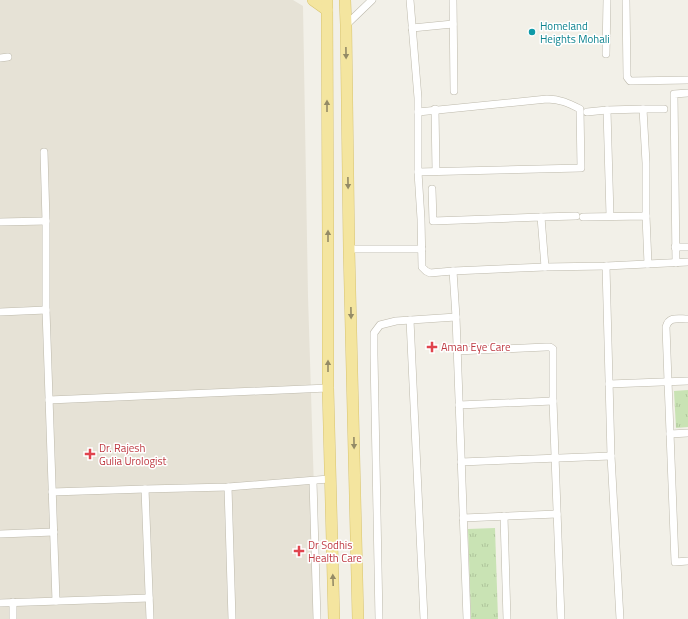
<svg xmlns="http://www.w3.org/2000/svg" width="688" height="619" font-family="'Titillium Web',sans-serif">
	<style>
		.residential { fill: #e6e2d6 }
		.park { fill: url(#park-tufts) }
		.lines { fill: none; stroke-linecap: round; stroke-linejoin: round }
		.minor-casing { stroke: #bdb9ab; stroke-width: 8 }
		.primary-casing { stroke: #d8c470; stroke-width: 12 }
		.minor { stroke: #fff; stroke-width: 7 }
		.primary { stroke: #f4e59f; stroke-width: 11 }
		.oneway { fill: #948b66 }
		.culture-dot { fill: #0f9aa8; stroke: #fff; stroke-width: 1.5 }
		.health-dot { fill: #e0444e; stroke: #fff; stroke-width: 1.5 }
		.labels { text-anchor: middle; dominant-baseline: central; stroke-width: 3; stroke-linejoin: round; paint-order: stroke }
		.culture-label { font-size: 11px; fill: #0d838f; stroke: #fff; text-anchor: start }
		.health-label { font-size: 11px; fill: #be3a42; stroke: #fff; text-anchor: start }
	</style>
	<defs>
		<pattern id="park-tufts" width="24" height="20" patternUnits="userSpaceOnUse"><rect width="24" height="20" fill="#c9e3b4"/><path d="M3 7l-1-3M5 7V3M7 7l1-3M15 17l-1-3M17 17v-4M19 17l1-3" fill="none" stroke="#aec49b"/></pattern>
	</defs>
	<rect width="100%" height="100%" fill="#f2f0e8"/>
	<!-- residential -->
	<polygon class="residential" points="0,0 293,0 303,6 308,296 318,619 0,619"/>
	<!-- park -->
	<g class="park">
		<polygon points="688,390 688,427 676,428 674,391"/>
		<polygon points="495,528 498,619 471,619 468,529"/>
	</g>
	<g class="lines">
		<!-- minor casing -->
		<g class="minor-casing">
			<g id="minor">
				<polyline points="410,0 418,98 418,172 421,219 422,267 426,271 430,273 453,271 545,267 606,266 688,262"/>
				<polyline points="453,0 454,91"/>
				<polyline points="626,0 627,77 630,81 688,80"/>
				<polyline points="346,25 372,0"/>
				<polyline points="412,28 453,24"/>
				<polyline points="606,54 607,0"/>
				<polyline points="0,58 8,57"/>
				<polyline points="435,109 436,171"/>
				<polyline points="643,109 664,109"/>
				<path d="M418 112 547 99C560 99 568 103 580 109L581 168 418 172"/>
				<polyline points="587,112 607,110"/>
				<polyline points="44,152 46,221 46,310 56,601"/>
				<polyline points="432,189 433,221 541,217 545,267"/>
				<polyline points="610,216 607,110 643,109 646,163 646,216"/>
				<polyline points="541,217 576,216"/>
				<polyline points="583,217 646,216 648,264"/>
				<polyline points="0,222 46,221"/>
				<polyline points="675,247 688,247"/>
				<polyline points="349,249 422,249"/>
				<polyline points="676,263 674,94 688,93"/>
				<polyline points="606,266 611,456 620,619"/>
				<polyline points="453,271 456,317 467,619"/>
				<polyline points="0,312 46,310"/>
				<path d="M688 319C678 319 669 316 666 327L668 381 675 562 688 561"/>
				<polyline points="410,320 424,619"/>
				<polyline points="457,351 546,347 550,347 553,349 553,401 561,619"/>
				<polyline points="609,384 688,381"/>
				<polyline points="49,400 328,388"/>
				<polyline points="459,405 553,401"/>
				<polyline points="670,434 688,433"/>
				<polyline points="461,462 611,456"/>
				<polyline points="313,481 317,619"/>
				<polyline points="228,487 232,619"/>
				<polyline points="145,489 150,619"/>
				<polyline points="52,492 145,489 228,487 329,479"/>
				<polyline points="504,516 507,619"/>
				<polyline points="463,518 557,514"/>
				<polyline points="0,534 54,532"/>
				<polyline points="13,602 13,619"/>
				<polyline points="0,603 149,598"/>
				<polyline points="379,619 374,355 374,333 380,325 396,321 456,317"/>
			</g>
		</g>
		<!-- primary casing -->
		<g class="primary-casing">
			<g id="primary">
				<polyline points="313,0 327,10"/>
				<polyline points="327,0 328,244 328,388 334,619"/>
				<polyline points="345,0 346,25 349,249 357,577 358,619"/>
			</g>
		</g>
		<!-- minor -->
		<use href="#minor" class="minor"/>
		<!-- primary -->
		<use href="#primary" class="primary"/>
	</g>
	<!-- one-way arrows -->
	<defs><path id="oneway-solid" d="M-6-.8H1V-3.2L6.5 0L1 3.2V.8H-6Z"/></defs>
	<g class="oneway">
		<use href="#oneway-solid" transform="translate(346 53) rotate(89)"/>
		<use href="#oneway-solid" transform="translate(327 106) rotate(-90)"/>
		<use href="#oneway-solid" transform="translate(348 183) rotate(89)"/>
		<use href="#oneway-solid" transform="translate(328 236) rotate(-90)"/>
		<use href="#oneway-solid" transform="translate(351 313) rotate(89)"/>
		<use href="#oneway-solid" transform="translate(328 366) rotate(-90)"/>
		<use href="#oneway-solid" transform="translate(354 443) rotate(89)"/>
		<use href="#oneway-solid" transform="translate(333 580) rotate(-92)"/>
	</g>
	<!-- markers -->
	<circle class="culture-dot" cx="532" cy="32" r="4"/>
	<g class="health-dot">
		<path d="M430 341h4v4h4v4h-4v4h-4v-4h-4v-4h4z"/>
		<path d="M88 448h4v4h4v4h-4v4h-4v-4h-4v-4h4z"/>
		<path d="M297 545h4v4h4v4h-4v4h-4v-4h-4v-4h4z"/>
	</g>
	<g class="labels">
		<!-- culture labels -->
		<g class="culture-label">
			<text x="540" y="26">Homeland<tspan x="540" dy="13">Heights Mohali</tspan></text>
		</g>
		<!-- health labels -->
		<g class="health-label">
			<text x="441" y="347">Aman Eye Care</text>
			<text x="99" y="448">Dr. Rajesh<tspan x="99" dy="13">Gulia Urologist</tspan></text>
			<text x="308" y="545">Dr Sodhis<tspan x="308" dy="13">Health Care</tspan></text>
		</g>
	</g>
</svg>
